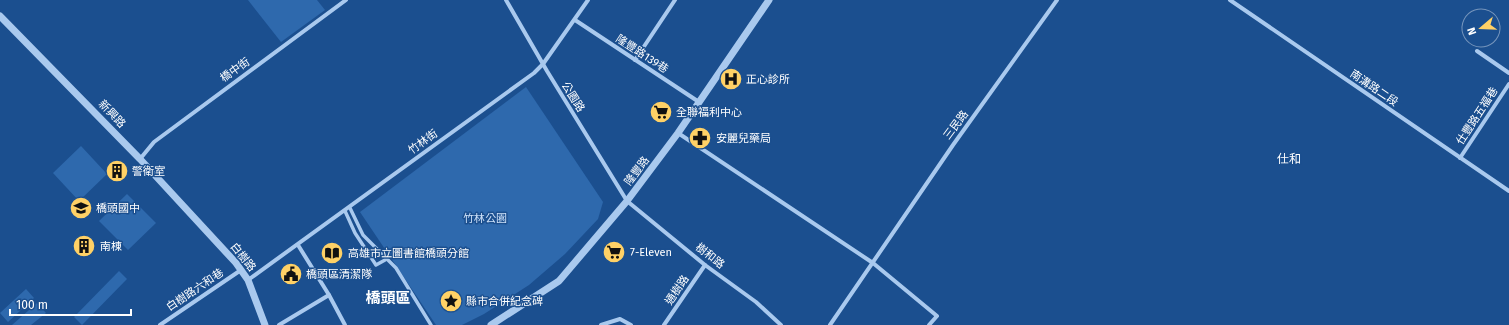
<svg xmlns="http://www.w3.org/2000/svg" width="1509" height="325" font-family="'Fira Sans','Noto Sans TC',sans-serif">
	<style>
		.green { fill: #2e69ad }
		.lines { fill: none; stroke-linecap: round; stroke-linejoin: round }
		.pedestrian { stroke: #a9c9ee; stroke-width: 3.5 }
		.minor { stroke: #a9c9ee; stroke-width: 4 }
		.tertiary { stroke: #a9c9ee; stroke-width: 7 }
		.labels { text-anchor: middle; dominant-baseline: central; stroke-width: 3; stroke-linejoin: round; paint-order: stroke }
		.street-label { font-size: 11px; fill: #fff; stroke: #1b4f8f }
		.poi-label { font-size: 11px; fill: #fff; stroke: #1b4f8f; text-anchor: start }
		.park-label { font-size: 11px; fill: #cfe3fa; stroke: #1b4f8f }
		.neighbourhood-label { font-size: 12px; fill: #fff; stroke: #1b4f8f }
		.district-label { font-size: 15px; font-weight: bold; fill: #fff; stroke: #1b4f8f }
	</style>
	<rect width="100%" height="100%" fill="#1b4f8f"/>
	<!-- green -->
	<g class="green">
		<polygon points="248,0 317,0 325,10 281,42"/>
		<polygon points="526,87 603,202 598,219 565,254 529,285 484,314 462,325 436,325 360,212"/>
		<polygon points="81,146 107,174 79,201 53,173"/>
		<polygon points="127,194 156,223 128,250 99,221"/>
		<polygon points="119,271 127,279 82,325 74,317"/>
		<polygon points="26,289 34,298 8,322 0,313"/>
		<polygon points="37,303 46,313 31,325 12,325"/>
	</g>
	<g class="lines">
		<!-- pedestrian -->
		<g class="pedestrian">
			<polyline points="350,208 363,235 396,268 431,325"/>
			<polyline points="345,211 355,233 376,265 385,260"/>
		</g>
		<!-- minor -->
		<g class="minor">
			<polyline points="506,0 547,71 627,201 705,265 756,302 781,325"/>
			<polyline points="1230,0 1509,191"/>
			<polyline points="575,20 699,102"/>
			<polyline points="1477,51 1509,73"/>
			<polyline points="635,60 675,0"/>
			<polyline points="678,133 873,263 937,316 929,325"/>
			<polyline points="1460,158 1509,84"/>
			<polyline points="140,159 154,142 346,0"/>
			<polyline points="298,245 329,295 345,325"/>
			<polyline points="248,280 534,73 543,64 588,0"/>
			<polyline points="160,325 241,270"/>
			<polyline points="279,325 329,295"/>
			<polyline points="601,325 620,319 631,325"/>
			<polyline points="664,325 705,265"/>
			<polyline points="830,325 953,145 1057,0"/>
		</g>
		<!-- tertiary -->
		<g class="tertiary">
			<polyline points="0,16 140,159 236,263 248,280 265,325"/>
			<polyline points="491,325 559,281 627,201 678,133 769,0"/>
		</g>
	</g>
	<!-- icons -->
	<defs>
		<g id="hospital-disc" transform="scale(1.15)"><circle r="9.5" fill="#ffd166" stroke="#1b4f8f"/><path d="M-5-5h3v3.5h4V-5h3V5h-3V1.5h-4V5h-3Z" fill="#111"/></g>
		<g id="supermarket-disc" transform="scale(1.15)"><circle r="9.5" fill="#ffd166" stroke="#1b4f8f"/><path d="M-6-5.5h2.5l.6 2H6L4.5 2H-2.5L-4.4-4H-6ZM-1.5 3.2a1.3 1.3 0 1 0 .1 0ZM3 3.2a1.3 1.3 0 1 0 .1 0Z" fill="#111"/></g>
		<g id="pharmacy-disc" transform="scale(1.15)"><circle r="9.5" fill="#ffd166" stroke="#1b4f8f"/><path d="M-2-6h4v4h4v4h-4v4h-4v-4h-4v-4h4Z" fill="#111"/></g>
		<g id="building-disc" transform="scale(1.15)"><circle r="9.5" fill="#ffd166" stroke="#1b4f8f"/><path d="M-4-6H4V6H1V3H-1V6H-4ZM-2.5-4.3h1.7v1.8h-1.7ZM.8-4.3h1.7v1.8H.8ZM-2.5-1h1.7V.8h-1.7ZM.8-1h1.7V.8H.8Z" fill="#111"/></g>
		<g id="school-disc" transform="scale(1.15)"><circle r="9.5" fill="#ffd166" stroke="#1b4f8f"/><path d="M0-5L7-2L0 1L-7-2ZM-4 1L0 2.5L4 1V4Q0 6-4 4Z" fill="#111"/></g>
		<g id="library-disc" transform="scale(1.15)"><circle r="9.5" fill="#ffd166" stroke="#1b4f8f"/><path d="M-6-4Q-3-5.5-.7-3.5V5Q-3 3-6 4ZM6-4Q3-5.5 .7-3.5V5Q3 3 6 4Z" fill="#111"/></g>
		<g id="civic-disc" transform="scale(1.15)"><circle r="9.5" fill="#ffd166" stroke="#1b4f8f"/><path d="M-.6-6.5H3V-4.5H.6V-3L4-1V1h2V6H-6V1h2V-1L-.6-3ZM-1.2 2.5V6h2.4V2.5Z" fill="#111"/></g>
		<g id="sight-disc" transform="scale(1.15)"><circle r="9.5" fill="#ffd166" stroke="#1b4f8f"/><path d="M0-6L1.8-2.2L6-1.7L2.9 1.2L3.7 5.4L0 3.3L-3.7 5.4L-2.9 1.2L-6-1.7L-1.8-2.2Z" fill="#111"/></g>
	</defs>
	<g fill-rule="evenodd">
		<use href="#hospital-disc" x="731" y="79"/>
		<use href="#supermarket-disc" x="661" y="112"/>
		<use href="#pharmacy-disc" x="700" y="138"/>
		<use href="#building-disc" x="117" y="171"/>
		<use href="#school-disc" x="81" y="208"/>
		<use href="#building-disc" x="84" y="246"/>
		<use href="#supermarket-disc" x="614" y="252"/>
		<use href="#library-disc" x="332" y="253"/>
		<use href="#civic-disc" x="291" y="274"/>
		<use href="#sight-disc" x="451" y="301"/>
	</g>
	<g class="labels">
		<!-- street labels -->
		<g class="street-label">
			<text transform="translate(642 54) rotate(33)">隆豐路139巷</text>
			<text transform="translate(235 70) rotate(-35)">橋中街</text>
			<text transform="translate(1374 88) rotate(34)">南溝路二段</text>
			<text transform="translate(573 97) rotate(58)">公園路</text>
			<text transform="translate(112 114) rotate(46)">新興路</text>
			<text transform="translate(1477 116) rotate(-57)">仕豐路五福巷</text>
			<text transform="translate(956 125) rotate(-53)">三民路</text>
			<text transform="translate(423 142) rotate(-36)">竹林街</text>
			<text transform="translate(637 171) rotate(-53)">隆豐路</text>
			<text transform="translate(710 256) rotate(38)">樹和路</text>
			<text transform="translate(243 257) rotate(51)">白樹路</text>
			<text transform="translate(195 290) rotate(-34)">白樹路六和巷</text>
			<text transform="translate(677 290) rotate(-56)">通樹路</text>
		</g>
		<!-- poi labels -->
		<g class="poi-label">
			<text x="746" y="79">正心診所</text>
			<text x="676" y="112">全聯福利中心</text>
			<text x="716" y="138">安麗兒藥局</text>
			<text x="132" y="171">警衛室</text>
			<text x="96" y="208">橋頭國中</text>
			<text x="100" y="246">南棟</text>
			<text x="630" y="252">7-Eleven</text>
			<text x="348" y="253">高雄市立圖書館橋頭分館</text>
			<text x="306" y="274">橋頭區清潔隊</text>
			<text x="466" y="301">縣市合併紀念碑</text>
		</g>
		<!-- park labels -->
		<g class="park-label">
			<text x="485" y="218">竹林公園</text>
		</g>
		<!-- neighbourhood labels -->
		<g class="neighbourhood-label">
			<text x="1289" y="159">仕和</text>
		</g>
		<!-- district labels -->
		<g class="district-label">
			<text x="388" y="298">橋頭區</text>
		</g>
	</g>
	<!-- north arrow -->
	<g transform="translate(1481 28) rotate(251)"><circle r="19" fill="#1b4f8f" stroke="#7695bc"/>
	<path d="M0-3L7 15L0 10L-7 15Z" fill="#ffd166"/>
	<text y="-6" font-size="11" font-weight="bold" text-anchor="middle" fill="#ffffff">N</text>
	</g>
	<!-- scale -->
	<path d="M10 309v6h121v-6" fill="none" stroke="#ffffff" stroke-width="2"/>
	<text x="16" y="309" font-size="12" fill="#ffffff" stroke="#1b4f8f" stroke-width="3" paint-order="stroke">100 m</text>
</svg>
